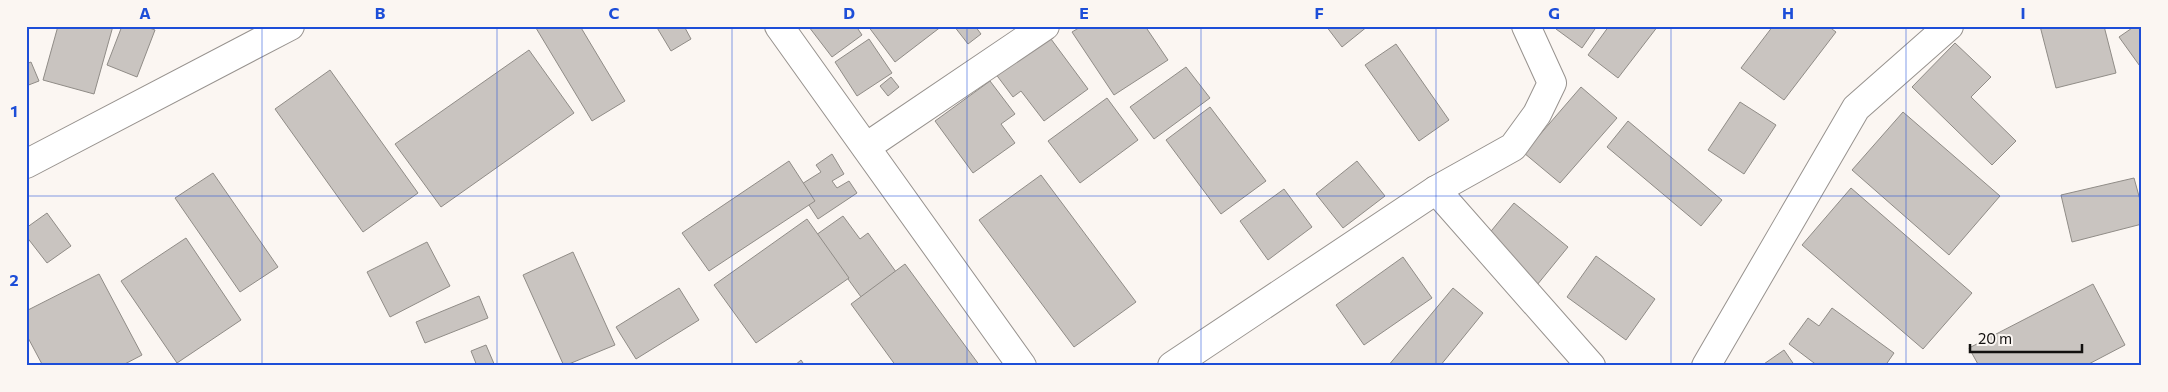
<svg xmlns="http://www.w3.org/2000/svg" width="2168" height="392" font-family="Commissioner,sans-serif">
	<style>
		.building { fill: #c9c4c0; stroke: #908c87 }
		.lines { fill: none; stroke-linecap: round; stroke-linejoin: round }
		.minor-casing { stroke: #97928e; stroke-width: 30 }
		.minor { stroke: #fff; stroke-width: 28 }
		.grid { fill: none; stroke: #1d4ed8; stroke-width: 1; stroke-opacity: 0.55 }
		.neatline { fill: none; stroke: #1d4ed8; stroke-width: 2 }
		.grid-label { font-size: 16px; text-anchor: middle; font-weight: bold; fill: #1d4ed8 }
	</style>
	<rect width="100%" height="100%" fill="#fbf6f2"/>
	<!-- building -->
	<g class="building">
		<polygon points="58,26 113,26 94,94 43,80"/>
		<polygon points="122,26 144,26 155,30 137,77 107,65"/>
		<polygon points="540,26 580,26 625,101 592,121 536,28"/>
		<polygon points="656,26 684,26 691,39 671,51"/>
		<polygon points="856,26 862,35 832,57 809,27"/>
		<polygon points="868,26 942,26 895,62"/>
		<polygon points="954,26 975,26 981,34 968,44"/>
		<polygon points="1082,26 1145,26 1168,60 1114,95 1072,32"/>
		<polygon points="1326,26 1368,26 1342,47"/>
		<polygon points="1558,26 1597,26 1582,48 1556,29"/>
		<polygon points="1609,26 1658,26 1618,78 1588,55"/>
		<polygon points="1773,26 1828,26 1836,32 1784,100 1741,68"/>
		<polygon points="2040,26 2104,26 2116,73 2056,88"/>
		<polygon points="2135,26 2142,26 2142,69 2119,37"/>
		<polygon points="1048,35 1088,89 1044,121 1021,91 1013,97 995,73"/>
		<polygon points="869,39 892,73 857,96 835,62"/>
		<polygon points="1955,43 1991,77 1971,97 2016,141 1992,165 1912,87"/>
		<polygon points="1396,44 1449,120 1419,141 1365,65"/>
		<polygon points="529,50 574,113 441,207 395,144"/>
		<polygon points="31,62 39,81 26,86 26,64"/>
		<polygon points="1186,67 1210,98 1154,139 1130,107"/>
		<polygon points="330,70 418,193 363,232 275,109"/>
		<polygon points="891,77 899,87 888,96 880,86"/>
		<polygon points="990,81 1015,114 1001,124 1015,143 973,173 935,121"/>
		<polygon points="1581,87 1617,118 1560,183 1524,153"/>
		<polygon points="1107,98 1138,140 1080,183 1048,141"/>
		<polygon points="1740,102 1776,125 1744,174 1708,150"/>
		<polygon points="1210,107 1266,181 1221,214 1166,140"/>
		<polygon points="1903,112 2000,196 1949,255 1852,170"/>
		<polygon points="1628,121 1722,200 1701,226 1607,147"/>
		<polygon points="832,154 844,174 832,181 837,188 849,181 857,193 818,219 797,187 821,172 816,165"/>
		<polygon points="789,161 815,201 709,271 682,233"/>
		<polygon points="1357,161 1385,196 1343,228 1316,194"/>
		<polygon points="213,173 278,267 240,292 175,198"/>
		<polygon points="1041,175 1136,302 1074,347 979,220"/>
		<polygon points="2134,178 2142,207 2142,224 2072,242 2061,195"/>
		<polygon points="1851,188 1972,293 1923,349 1802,245"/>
		<polygon points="1284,189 1312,227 1268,260 1240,221"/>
		<polygon points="1514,203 1568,247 1537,285 1483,241"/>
		<polygon points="47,213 71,246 47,263 26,236 26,228"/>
		<polygon points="843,216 860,239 868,233 899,276 864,301 816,235"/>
		<polygon points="807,219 849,278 756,343 714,285"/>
		<polygon points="186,238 241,320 177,363 121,281"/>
		<polygon points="427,242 450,286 390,317 367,272"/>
		<polygon points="573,252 615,345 564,366 523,275"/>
		<polygon points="1596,256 1655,299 1626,340 1567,297"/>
		<polygon points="1403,257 1432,298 1364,345 1336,305"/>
		<polygon points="905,264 980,366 896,366 851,304"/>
		<polygon points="99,274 142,355 121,366 43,366 26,334 26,311"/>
		<polygon points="2093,284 2125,345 2085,366 1979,366 1969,348"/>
		<polygon points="679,288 699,320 636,359 616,327"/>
		<polygon points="1453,288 1483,313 1440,366 1388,366"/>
		<polygon points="479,296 488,318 425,343 416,322"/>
		<polygon points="1832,308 1894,353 1885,366 1818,366 1789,344 1808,318 1819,326"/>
		<polygon points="486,345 495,366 477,366 471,351"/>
		<polygon points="1784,350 1795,366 1761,366"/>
		<polygon points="801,360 805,366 794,366"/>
	</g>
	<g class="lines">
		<!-- minor casing -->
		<g class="minor-casing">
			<g id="minor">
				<polyline points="779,26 1022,366"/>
				<polyline points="866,147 1045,26"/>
				<polyline points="26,164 290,26"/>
				<polyline points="1436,190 1591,366"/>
				<polyline points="1172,366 1436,190 1513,147 1537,114 1552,83 1526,26"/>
				<polyline points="1706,366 1856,108 1949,26"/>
			</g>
		</g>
		<!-- minor -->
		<use href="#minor" class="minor"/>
	</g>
	<!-- grid -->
	<path class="grid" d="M262 26V366M497 26V366M732 26V366M967 26V366M1201 26V366M1436 26V366M1671 26V366M1906 26V366M26 196H2142"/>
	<!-- border -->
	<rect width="2168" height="392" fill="none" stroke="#fbf6f2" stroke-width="55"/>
	<!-- scale -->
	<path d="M1970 344v8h112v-8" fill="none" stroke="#12100f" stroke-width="2.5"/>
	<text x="1978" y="344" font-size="15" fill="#12100f" stroke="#fbf6f2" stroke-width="4" paint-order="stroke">20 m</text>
	<rect x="28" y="28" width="2112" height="336" class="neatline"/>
	<g class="grid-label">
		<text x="145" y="19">A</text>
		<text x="380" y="19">B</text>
		<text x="614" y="19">C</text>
		<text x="849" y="19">D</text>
		<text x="1084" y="19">E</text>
		<text x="1319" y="19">F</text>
		<text x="1554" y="19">G</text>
		<text x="1788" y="19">H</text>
		<text x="2023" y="19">I</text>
		<text x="14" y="117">1</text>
		<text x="14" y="286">2</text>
	</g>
</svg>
